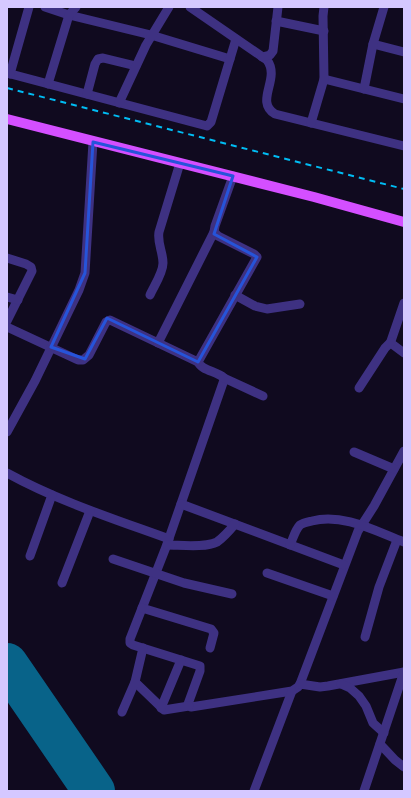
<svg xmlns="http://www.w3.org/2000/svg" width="411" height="798" font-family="Overpass,sans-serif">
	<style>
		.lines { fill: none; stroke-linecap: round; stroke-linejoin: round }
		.runway { stroke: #086389; stroke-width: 42 }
		.minor { stroke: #3e3182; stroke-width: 9 }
		.major { stroke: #d44fff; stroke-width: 10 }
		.rail { stroke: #00bcf3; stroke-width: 2; stroke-dasharray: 6 5; stroke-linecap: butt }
		.marked { fill: none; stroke: #2654da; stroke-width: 3; stroke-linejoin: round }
	</style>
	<rect width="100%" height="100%" fill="#100a1f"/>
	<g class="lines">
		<!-- runway -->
		<polyline class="runway" points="7,664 94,791"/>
		<!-- minor -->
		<g class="minor">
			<polyline points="45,7 69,15 151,35 230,59"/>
			<path d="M190 7 267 60C281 79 254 101 275 114L404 146"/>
			<polyline points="276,21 324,31"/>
			<polyline points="373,44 404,52"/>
			<polyline points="262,57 270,55 273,51 278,7"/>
			<polyline points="7,73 207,126 211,122 236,39"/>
			<polyline points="10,74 29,7"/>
			<polyline points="324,79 404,99"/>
			<polyline points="48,84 69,15 76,7"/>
			<polyline points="364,89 373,44 384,7"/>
			<polyline points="87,94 95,64 98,59 103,58 136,66"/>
			<polyline points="119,103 146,45 169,7"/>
			<polyline points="311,123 324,79 323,16 324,7"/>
			<path d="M233 176 215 226 214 232 218 236 254 254 257 257 198 362C202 371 217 371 224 378V380L166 547 130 639V643L133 645 200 666V671L188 704 191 707 292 691 298 687 300 684 358 531 374 506 404 451"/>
			<polyline points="7,258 26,264 31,267 32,271 7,321"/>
			<path d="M150 295C154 286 163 273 163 263 163 252 157 243 159 232L180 163"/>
			<polyline points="235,295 255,306 267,309 300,304"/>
			<polyline points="7,297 18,300"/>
			<polyline points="404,303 391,341 392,344 404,353"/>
			<polyline points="7,327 78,360 83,360 89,355 106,322 110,320 198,362"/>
			<polyline points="158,343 214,232"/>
			<polyline points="224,378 263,396"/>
			<polyline points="359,388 385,348 391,342"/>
			<polyline points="7,432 35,381 79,290 85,273 93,142"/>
			<polyline points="354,452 394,469"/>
			<path d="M7 473C58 501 114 519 169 539"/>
			<polyline points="181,504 344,565"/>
			<path d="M167 545C180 545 206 548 217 542 224 537 230 530 235 524"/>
			<path d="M290 545C293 539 295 530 300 525 303 523 308 522 312 521 343 513 375 531 404 542"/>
			<polyline points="30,556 52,495"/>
			<polyline points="113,559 184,583 232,594"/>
			<polyline points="267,573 333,596"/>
			<polyline points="62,583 90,511"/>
			<polyline points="142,608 211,629 214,633 210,648"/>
			<polyline points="365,637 379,587 397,540"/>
			<polyline points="135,682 164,710 189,706"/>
			<polyline points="300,684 320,687 328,686 404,672"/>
			<polyline points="341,684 350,688 359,696 366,706 373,723 384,733"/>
			<polyline points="161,708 181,660"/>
			<polyline points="122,712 135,682 143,648"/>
			<polyline points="380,744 395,760 404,767"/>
			<polyline points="254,791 292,691"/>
			<polyline points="364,791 404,672"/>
		</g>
		<!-- major -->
		<polyline class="major" points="7,119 314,197 404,222"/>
		<!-- rail -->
		<polyline class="rail" points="7,88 404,189"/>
	</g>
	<!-- marked area -->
	<path class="marked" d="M93 142 233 176 214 234 257 257 198 362 107 318 85 359 51 347 85 273Z"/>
	<!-- border -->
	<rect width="411" height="798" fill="none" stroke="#d5c8ff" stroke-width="16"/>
</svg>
